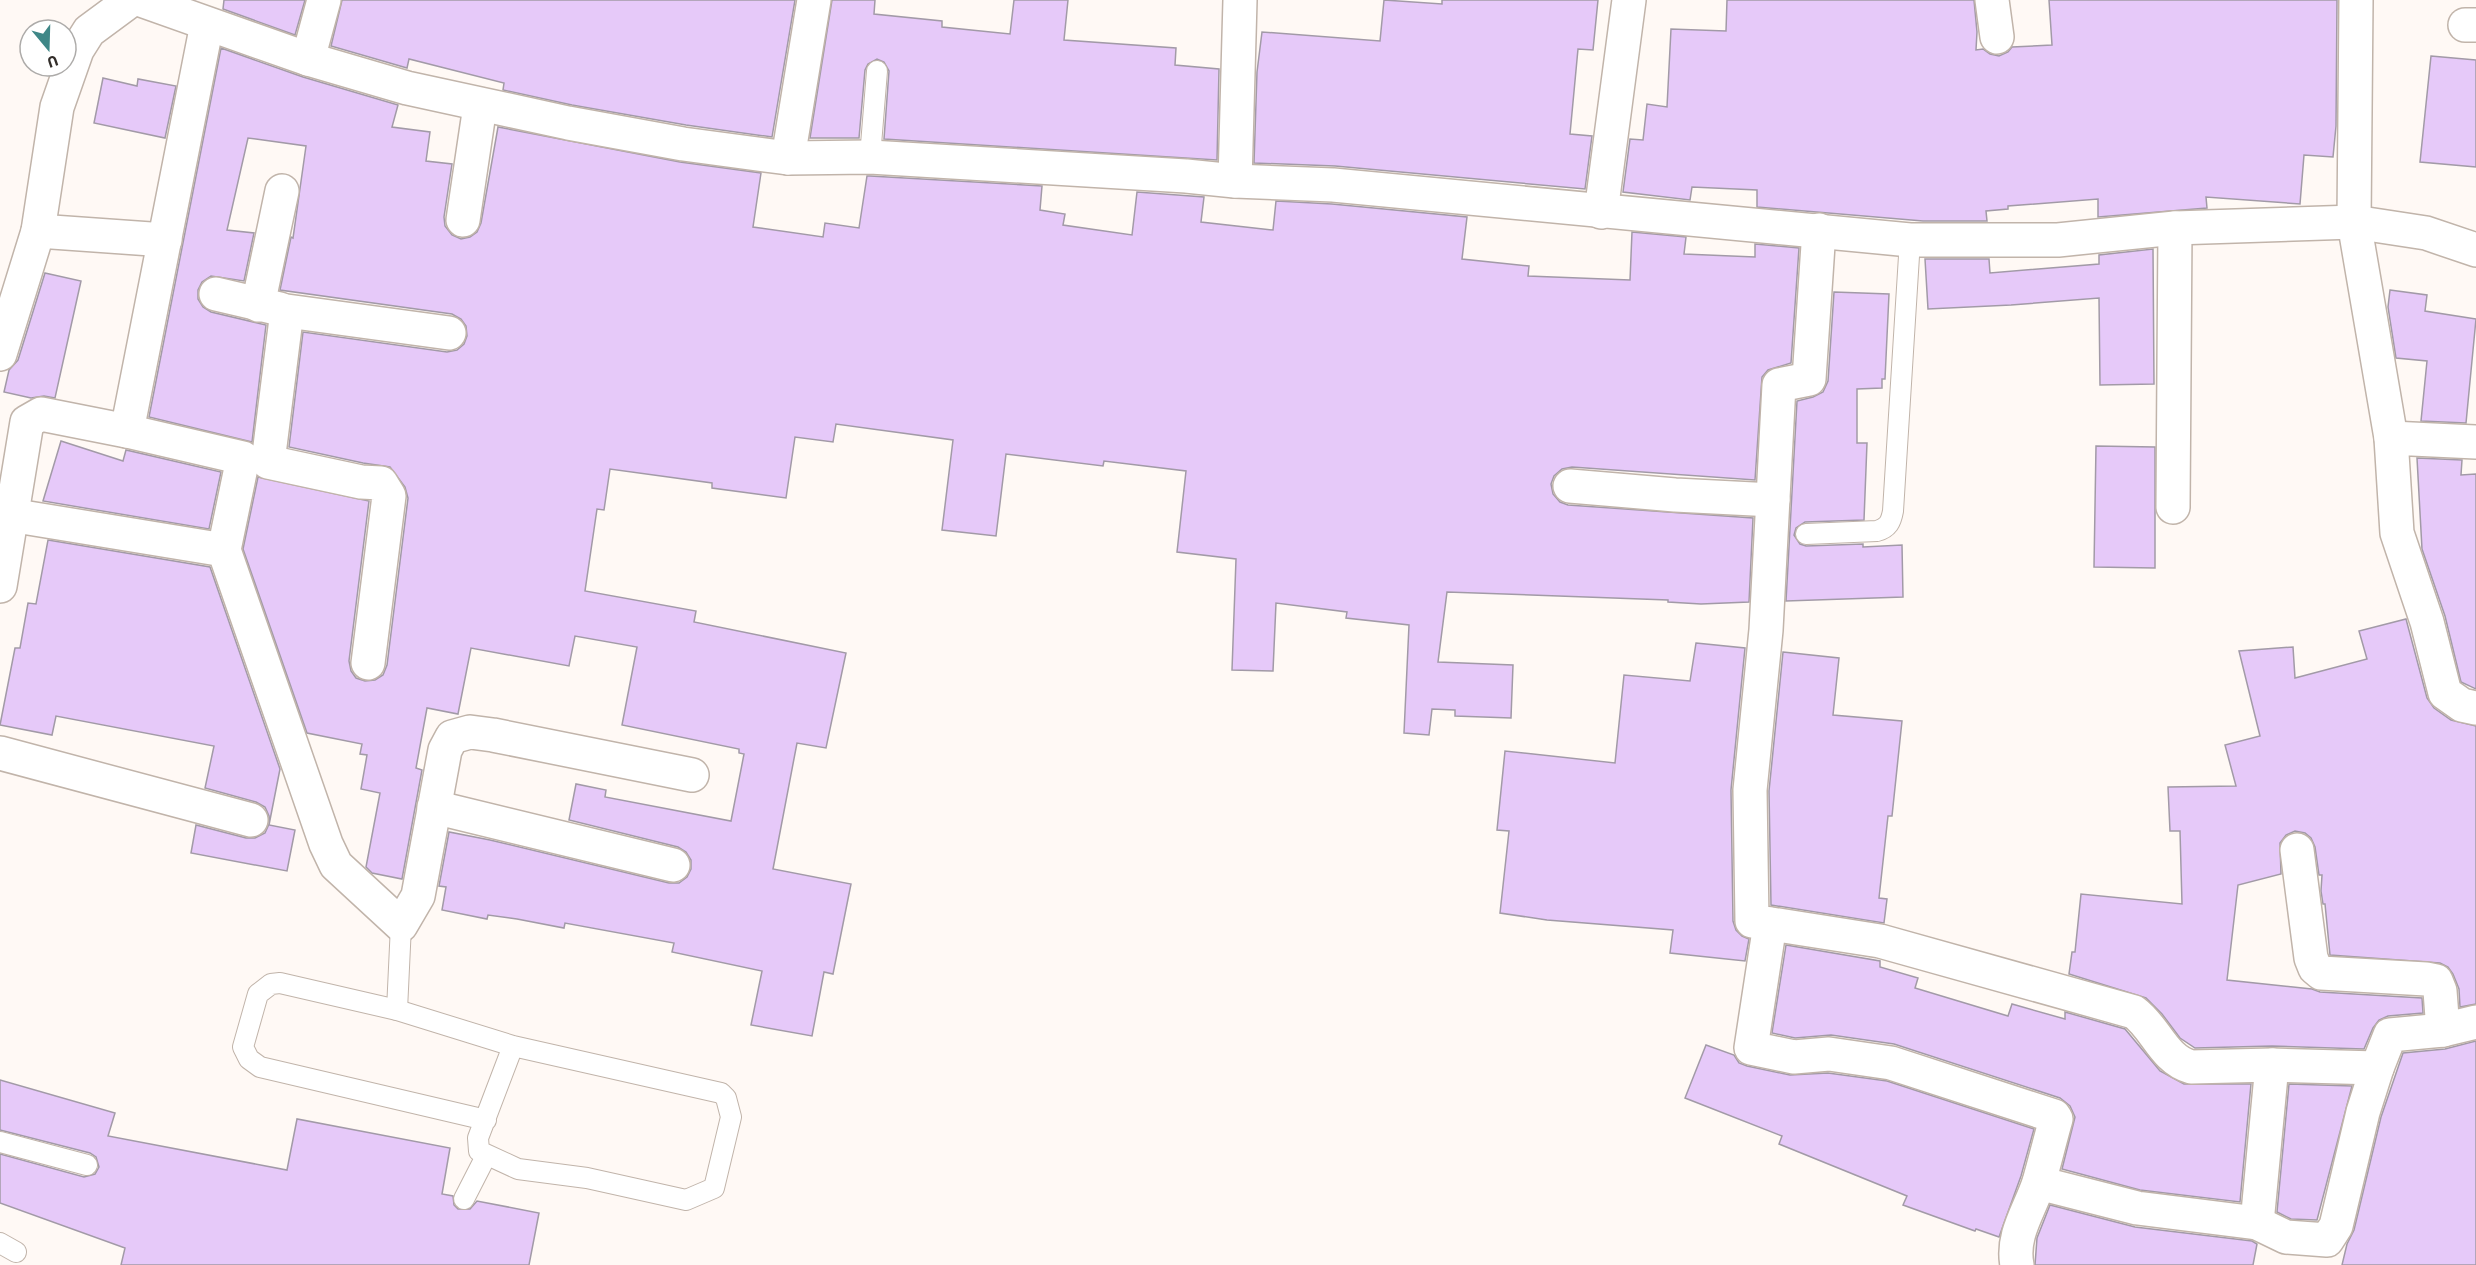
<svg xmlns="http://www.w3.org/2000/svg" width="2476" height="1265" viewBox="0 0 2476 1265" font-family="'Source Sans 3',sans-serif">
	<style>
		.building { fill: #e6c9f9; stroke: #a29aa7; stroke-width: 1.5 }
		.lines { fill: none; stroke-linecap: round; stroke-linejoin: round }
		.lane-casing { stroke: #c1b4aa; stroke-width: 22 }
		.street-casing { stroke: #c1b4aa; stroke-width: 36 }
		.lane { stroke: #fff; stroke-width: 20 }
		.street { stroke: #fff; stroke-width: 33 }
	</style>
	<rect width="100%" height="100%" fill="#fff9f5"/>
	<g class="building">
		<path d="M224,0h81l-10,35 -72,-26z"/>
		<path d="M342,0h453l-23,137 -86,-12 -114,-20 -69,-15 1,-7 -95,-24 -2,9 -76,-22z"/>
		<path d="M832,0h43l-1,14 68,7v6l68,7 4,-34h54l-4,40 112,8 -1,17 44,4 -2,91 -333,-21 5,-68 -5,-9 -7,-3 -9,5 -3,6 -6,68h-49z"/>
		<path d="M1384,0l58,4v-4h156l-5,50 -15,-1 -8,85 22,2 -7,53 -250,-23 -81,-3 3,-91 5,-40 118,9z"/>
		<path d="M1727,0h247l3,32 -1,18 7,-1 7,5 9,2 9,-4 4,-5 40,-2 -3,-45h288l-1,126 -3,31 -29,-2 -4,49 -94,-7 1,11 -109,9v-18l-90,7v3l-22,2 1,10h-64l-166,-14v-17l-65,-3 -2,13 -67,-8 7,-53 13,1 4,-36 20,3 4,-78 55,2z"/>
		<path d="M221,48l82,29 95,28 -6,22 38,5 -4,29 26,3 -8,53 1,9 7,9 9,4 9,-2 7,-5 4,-9 17,-96 182,35 81,11 -8,54 70,10 2,-14 34,5 8,-52h3l172,10 -2,24 25,4 -2,11 69,10 5,-43 67,5 -3,25 72,8 3,-29 56,3 135,13 -5,42 67,7 -1,10 102,4 2,-48 54,5 -2,17 71,3v-13l44,4 -8,115 -23,7 -6,7 -7,103 -183,-13 -10,2 -8,7 -3,8 2,10 7,8 8,3 185,13 -4,84 -48,2 -33,-2v-2l-221,-8 -9,70 75,3 -2,53 -56,-2v-6l-23,-1 -3,26 -25,-2 5,-108 -63,-7 1,-6 -71,-9 -3,68 -41,-1 4,-111 -59,-7 9,-81 -82,-10 -1,5 -97,-12 -10,82 -54,-6 11,-90 -117,-16 -3,18 -38,-5 -9,61 -74,-10v-5l-102,-14 -6,41 -7,-1 -12,82 111,20 -2,11 152,31 -20,95 -29,-5 -24,126 78,15 -18,90 -9,-2 -12,64 -61,-11 11,-54 -90,-19 2,-9 -109,-20 -1,5 -47,-9 -29,-4 -1,4 -45,-9 4,-23 -7,-1 10,-54 41,8 179,43h10l8,-6 4,-8v-9l-5,-8 -8,-5 -109,-27 7,-36 30,6 -1,7 126,24 13,-67 -5,-1v-4l-117,-24 15,-78 -62,-11 -6,30 -98,-18 -13,66 -31,-6 -11,60 6,2 -20,109 -30,-6 -6,-6 14,-74 -19,-4 6,-34 -7,-1 2,-10 -55,-11 -64,-184 15,-72 111,24 -20,160 2,10 5,7 9,3 10,-1 8,-5 4,-10 21,-167 -3,-11 -15,-20 -27,-4 -74,-16 14,-115 144,20 10,-2 7,-6 3,-8 -1,-10 -5,-7 -9,-5 -172,-24 11,-53 2,1 13,-92 -58,-8 -21,92 27,3 -10,48 -33,-5 -9,6 -4,8v9l5,8 8,5 55,13 -14,117 -103,-25z"/>
		<path d="M2431,56l45,4v107l-56,-5z"/>
		<path d="M103,78l34,8 1,-7 38,7 -11,52 -71,-15z"/>
		<path d="M2153,249l1,135 -54,1 -1,-87 -88,7 -83,4 -3,-50h64l1,14 109,-9v-9z"/>
		<path d="M45,273l36,8 -26,117 -11,-2 -13,2 -27,-6 5,-22 9,-10z"/>
		<path d="M2390,290l37,5 -2,16 51,8 -10,104 -45,-2 6,-60 -31,-3 -8,-51z"/>
		<path d="M1834,292l55,2 -4,85h-3v9l-25,1v54h10l-3,77 -59,2 -9,6 -2,7 6,9 6,2 57,-2v3l39,-2 1,52 -117,4 11,-200 16,-4 10,-5 5,-11z"/>
		<path d="M61,441l62,20 3,-11 95,22 -12,57 -166,-28z"/>
		<path d="M2096,446l59,1v121l-61,-1z"/>
		<path d="M2417,458l45,2 -1,15 15,-1v215l-15,-7 -16,-66 -23,-67z"/>
		<path d="M48,540l162,27 70,202 -11,56 26,5 -8,41 -96,-18 5,-28 50,13h9l10,-5 4,-9v-8l-4,-9 -9,-5 -51,-14 9,-42 -158,-30 -4,19 -52,-10 15,-77h5l8,-45 8,1z"/>
		<path d="M2406,619l21,79 7,10 17,12 25,6v278l-16,3 -1,-18 -6,-15 -5,-7 -8,-4 -110,-8 -5,-51h-2l-2,-13 1,-16h-3l-4,-28 -4,-9 -6,-5 -10,-2 -9,4 -6,8 1,31 -43,11 -11,95 85,9 8,3 102,6 1,15 -35,3 -9,4 -6,8 -9,21 -92,-3 -77,2 -15,-10 -18,-24 -16,-16 -77,-24 3,-22h3l6,-58 101,10 -2,-73h-10l-2,-44 68,-1 -11,-41 35,-9 -21,-85 54,-4 2,31 72,-19 -8,-28z"/>
		<path d="M1696,643l49,5 -14,142 2,131 3,9 6,6 7,3 -4,22 -75,-8 3,-23 -126,-10 -47,-7 9,-82 -12,-1 8,-79 110,12 9,-88 66,6z"/>
		<path d="M1783,652l56,6 -6,57 69,6 -10,95h-4l-9,82 8,1 -3,24 -113,-18 -2,-114z"/>
		<path d="M1786,945l94,16v6l38,11 -3,10 93,28 4,-12 53,15v-7l60,17 35,42 24,13h67l-11,118 -100,-12 -78,-21 13,-52 -5,-11 -10,-8 -166,-54 -63,-9 -36,3 -23,-5z"/>
		<path d="M2476,1041v224h-134l5,-21 7,-14 27,-113 22,-64 42,-4z"/>
		<path d="M1706,1045l28,10 5,8 8,3 43,9 38,-2 59,8 147,48 -13,47 -22,61 -23,-8 -1,2 -72,-26 4,-9 -128,-52 3,-8 -97,-38z"/>
		<path d="M0,1080l115,33 -7,23 179,34 10,-51 153,29 -8,46 11,2 1,9 4,4h12l7,-8 62,12 -10,52h-408l4,-17 -125,-45v-49l84,23 11,-3 4,-7 -3,-10 -6,-4 -90,-23z"/>
		<path d="M2289,1084l63,2 -35,134 -26,-1 -14,-7z"/>
		<path d="M2050,1205l85,22 117,14 5,3 -4,21h-218l2,-27z"/>
	</g>
	<g class="lines">
		<g class="lane-casing">
			<g id="lane">
				<path d="M870,157l7,-86"/>
				<path d="M1806,534l71,-3c11,-3 14,-9 16,-20l17,-271"/>
				<path d="M397,1010l4,-85"/>
				<path d="M486,1120l-226,-53 -11,-8 -6,-12 15,-53 13,-10 9,-1 117,27 116,36 208,47 5,5 5,19 -17,71 -28,12 -99,-22 -69,-9 -39,-18 -1,-13 35,-92"/>
				<path d="M0,1142l87,23"/>
				<path d="M464,1199l22,-43"/>
				<path d="M0,1243l16,9"/>
			</g>
		</g>
		<g class="street-casing">
			<g id="street">
				<path d="M141,0l167,59 99,29 161,35 115,21 105,14 82,-1 316,19 49,5 98,4 577,55h148l117,-12 179,-6 72,11 50,17"/>
				<path d="M1992,0l5,37"/>
				<path d="M2356,0l-2,222 37,216"/>
				<path d="M207,24l-80,407 116,27 -19,92"/>
				<path d="M2465,25h11"/>
				<path d="M308,59l16,-59"/>
				<path d="M788,158l26,-158"/>
				<path d="M1235,181l5,-181"/>
				<path d="M1601,212l28,-212"/>
				<path d="M463,220l17,-114"/>
				<path d="M1819,230l-10,149 -30,6 -13,245 -16,160 2,131 128,20 254,71c22,16 29,47 57,55l81,-2 105,3 13,-33 53,-5 33,-8"/>
				<path d="M38,231l127,9"/>
				<path d="M216,294l64,15"/>
				<path d="M258,305l24,-114"/>
				<path d="M0,354l38,-123 19,-124 20,-57 12,-19 42,-31"/>
				<path d="M2476,442l-85,-4 6,95 30,89 18,71 17,12 14,3"/>
				<path d="M1570,486l105,9 98,5"/>
				<path d="M2173,507l2,-279"/>
				<path d="M10,515l214,35 102,294 10,21 65,60 17,-29 27,-146 7,-13 18,-5 23,3 199,40"/>
				<path d="M0,586l27,-164 14,-8 86,17"/>
				<path d="M368,663l21,-167 -8,-13 -20,-1 -93,-20 19,-151 162,22"/>
				<path d="M0,753l251,67"/>
				<path d="M434,807l239,58"/>
				<path d="M2297,850l14,108 4,10 6,5 105,6 10,2 4,10 3,39"/>
				<path d="M1770,924l-19,124 43,9 35,-3 62,9 163,53 2,3c-6,21 -11,42 -17,63 -9,28 -28,53 -22,83"/>
				<path d="M2039,1183l98,25 120,15 29,14 41,3 9,-14 27,-114 14,-44"/>
				<path d="M2257,1223l15,-158"/>
			</g>
		</g>
		<use href="#lane" class="lane"/>
		<use href="#street" class="street"/>
	</g>
	<g transform="translate(48 48) rotate(161)"><circle r="28" fill="#ffffff" stroke="#adaba9" stroke-width="1.5"/>
	<path d="M0-4.5L10 22L0 15L-10 22Z" fill="#3f8787"/>
	<text y="-9" font-size="16" font-weight="bold" text-anchor="middle" fill="#322d29">U</text>
	</g>
</svg>
